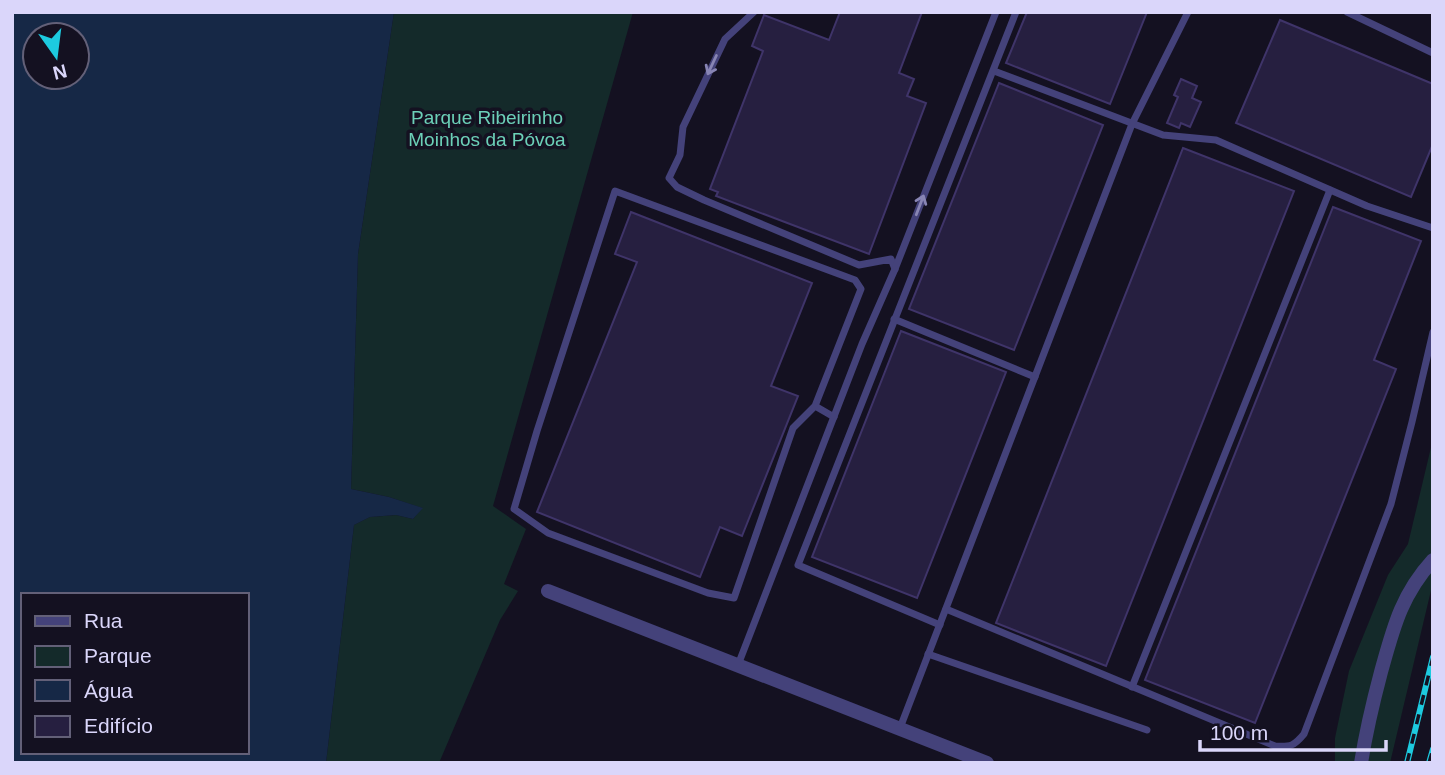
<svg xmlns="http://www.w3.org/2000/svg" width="1445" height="775" viewBox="0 0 1445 775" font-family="Arial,sans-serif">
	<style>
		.green { fill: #142a2a }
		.water { fill: #162846; fill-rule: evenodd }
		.building { fill: #261f40; stroke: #3f3469; stroke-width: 2 }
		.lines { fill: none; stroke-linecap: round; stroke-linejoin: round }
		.lane { stroke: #44427a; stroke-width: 7 }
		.street { stroke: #44427a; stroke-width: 14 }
		.rail-casing { stroke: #1dcadf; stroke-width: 6 }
		.rail { stroke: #141121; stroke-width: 3.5; stroke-dasharray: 10; stroke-linecap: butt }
		.oneway { stroke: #8885b4 }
		.labels { text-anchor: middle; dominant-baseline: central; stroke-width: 7; stroke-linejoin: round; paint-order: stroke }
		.park-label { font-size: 19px; fill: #6cd0b8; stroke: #141121 }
	</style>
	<rect width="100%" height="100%" fill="#141121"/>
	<g class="green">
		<path d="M394,12h239l-140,494 33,23 -22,55 14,7 -18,29 -61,143h-113l28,-238 16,-8 26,-2 17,4 9,-11 -33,-11 -38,-8 7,-235z"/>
		<path d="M1433,439v143l-43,181h-55v-25l14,-67 39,-96 20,-31z"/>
	</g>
	<path class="water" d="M12,12h382l-36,242 -7,235 38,8 34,11 -10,11 -17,-4 -26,2 -16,8 -28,238h-314zM35,35h42v42h-42zM23,595h224v157h-224z"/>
	<g class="building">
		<path d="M840,12h82l-23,61 15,6 -7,17 19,7 -57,151 -153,-58 2,-4 -8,-3 53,-138 -11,-5 12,-31 65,25z"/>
		<path d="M1027,12h120l-37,92 -104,-41z"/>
		<path d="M1280,20l153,64v60l-22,53 -175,-74z"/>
		<path d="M1181,79l16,7 -5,12 9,4 -11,25 -9,-4 -2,5 -12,-5 11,-26 -4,-2z"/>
		<path d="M999,83l104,42 -89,225 -105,-41z"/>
		<path d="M1183,148l111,43 -188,475 -110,-43z"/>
		<path d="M1333,207l88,34 -47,119 22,9 -141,354 -110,-43z"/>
		<path d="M631,212l181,71 -41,103 27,10 -56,140 -22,-9 -20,50 -163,-65 100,-250 -22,-8z"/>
		<path d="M901,331l105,41 -89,226 -105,-41z"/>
	</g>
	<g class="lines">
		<g class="lane">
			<path d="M754,12l-29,27 -42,88 -3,28 -11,23 8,9 27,13 155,65 32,-6 4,10"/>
			<path d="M1347,12l86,41"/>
			<path d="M994,71l169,64 53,5 151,66 66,22"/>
			<path d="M894,319l141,58"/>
			<path d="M815,406l-22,22 -59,170 -26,-5 -160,-60 -34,-24 23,-78 78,-240 240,89 6,9 -46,117 19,11"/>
			<path d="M946,609l329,137c16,1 19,0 29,-12l87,-230 21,-82 21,-90"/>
			<path d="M940,625l-142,-60 218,-553"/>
			<path d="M928,654l219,76"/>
			<path d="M738,665l124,-321 33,-75 101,-257"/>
			<path d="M1132,687l198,-497"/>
			<path d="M900,728l232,-604 56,-112"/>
		</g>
		<g class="street">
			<path d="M548,591l439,172"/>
			<path d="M1361,763c5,-31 12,-61 20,-91 12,-43 20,-77 52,-112"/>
		</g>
		<g class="rail-casing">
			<g id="rail">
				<path d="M1407,763l26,-106"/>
				<path d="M1429,763l4,-14"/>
			</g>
		</g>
		<use href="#rail" class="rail"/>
	</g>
	<defs><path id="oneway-shaft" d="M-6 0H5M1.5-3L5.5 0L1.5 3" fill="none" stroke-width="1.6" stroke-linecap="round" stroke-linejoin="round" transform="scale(1.75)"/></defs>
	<g class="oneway">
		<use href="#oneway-shaft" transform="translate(712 65) rotate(115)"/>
		<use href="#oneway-shaft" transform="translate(920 205) rotate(-69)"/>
	</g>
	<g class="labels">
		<g class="park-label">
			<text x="487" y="117">Parque Ribeirinho<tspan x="487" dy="22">Moinhos da Póvoa</tspan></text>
		</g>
	</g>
	<rect width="1445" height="775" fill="none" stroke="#dad6fa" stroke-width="28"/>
	<rect x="21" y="593" width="228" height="161" fill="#141121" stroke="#636078" stroke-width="2"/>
	<rect x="35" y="616" width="35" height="10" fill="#44427a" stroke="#636078" stroke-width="2"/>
	<text x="84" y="628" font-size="21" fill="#dad6fa">Rua</text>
	<rect x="35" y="646" width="35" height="21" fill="#142a2a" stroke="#636078" stroke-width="2"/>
	<text x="84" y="663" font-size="21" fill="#dad6fa">Parque</text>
	<rect x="35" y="680" width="35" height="21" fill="#162846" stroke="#636078" stroke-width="2"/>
	<text x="84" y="698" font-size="21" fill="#dad6fa">Água</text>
	<rect x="35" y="716" width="35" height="21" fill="#261f40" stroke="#636078" stroke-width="2"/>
	<text x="84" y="733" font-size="21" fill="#dad6fa">Edifício</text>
	<g transform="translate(56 56) rotate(166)"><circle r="33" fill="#141121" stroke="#636078" stroke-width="2"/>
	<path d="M0-5L12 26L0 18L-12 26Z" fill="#1dcadf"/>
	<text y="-10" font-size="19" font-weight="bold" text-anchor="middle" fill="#dad6fa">N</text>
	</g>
	<path d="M1200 740v10h186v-10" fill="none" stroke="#dad6fa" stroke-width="3.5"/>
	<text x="1210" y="740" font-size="21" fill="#dad6fa" stroke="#141121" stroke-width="5" paint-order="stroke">100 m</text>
</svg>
